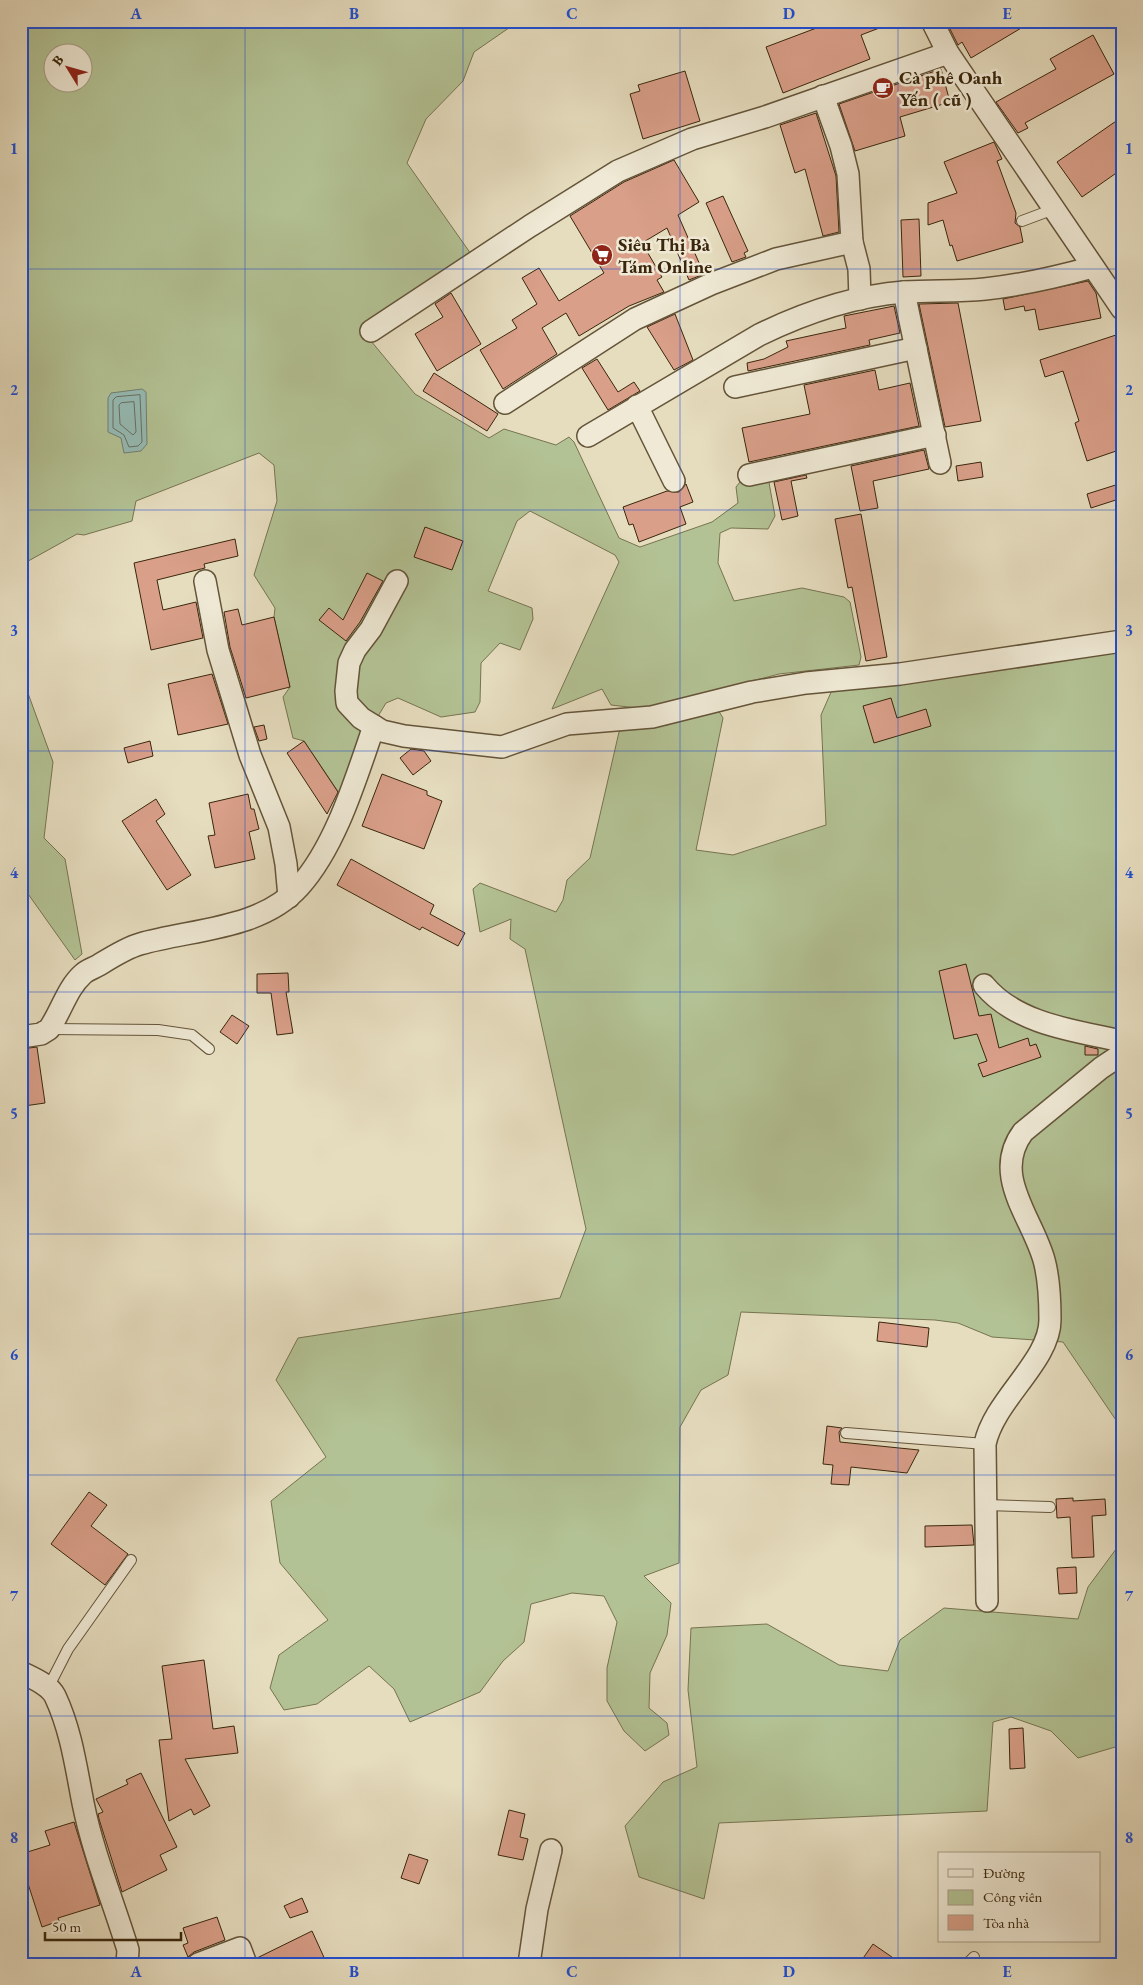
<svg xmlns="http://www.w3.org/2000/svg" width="1143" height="1985" viewBox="0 0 1143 1985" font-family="'EB Garamond',serif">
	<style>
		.green { fill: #b3c294; stroke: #767450; fill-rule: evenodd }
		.water { fill: #96bbb5; stroke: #717f71 }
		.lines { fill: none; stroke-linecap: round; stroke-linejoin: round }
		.shore { stroke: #687060; stroke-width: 1 }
		.building { fill: #d99f89; stroke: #39260c }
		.lane-casing { stroke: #645439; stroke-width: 12 }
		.street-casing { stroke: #645439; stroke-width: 24 }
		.lane { stroke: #efe9d5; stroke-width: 10 }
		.street { stroke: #efe9d5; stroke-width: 21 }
		.grid { fill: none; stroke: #1d4ed8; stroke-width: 1; stroke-opacity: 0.55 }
		.labels { text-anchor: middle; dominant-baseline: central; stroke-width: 5; stroke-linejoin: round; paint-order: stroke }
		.poi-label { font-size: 19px; font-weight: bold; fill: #39260c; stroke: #efe9d5; text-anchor: start }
		.neatline { fill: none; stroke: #1d4ed8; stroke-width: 2 }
		.grid-label { font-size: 16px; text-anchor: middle; font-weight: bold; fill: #1d4ed8 }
	</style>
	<rect width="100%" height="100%" fill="#e6ddbf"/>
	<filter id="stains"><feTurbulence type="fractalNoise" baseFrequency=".004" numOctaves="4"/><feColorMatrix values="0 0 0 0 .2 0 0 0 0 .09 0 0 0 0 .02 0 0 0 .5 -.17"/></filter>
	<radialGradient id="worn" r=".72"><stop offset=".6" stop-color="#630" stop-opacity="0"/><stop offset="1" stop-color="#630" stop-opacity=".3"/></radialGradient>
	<g class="green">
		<path d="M21,21h498l-45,31 -11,29 -37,38 -19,44 64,91 -105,81 49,59 74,44 15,-9 52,16 13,-8 5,5 45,96 21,9 72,-25 26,-19 -2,-16 4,-5 25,-7 3,2 7,39 -7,13 -37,-1 -11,5 -2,30 16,38 68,-13 42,9 6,5 11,55 -2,8 -80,9 -133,35 -35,-4 -9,-16 -50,20 67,-147 -4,-7 -85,-44 -13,10 -29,70 44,17 1,11 -13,31 -20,-7 -19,20 -1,39 -5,10 -34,5 -43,-19 -12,5 -17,28 -24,71 -41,-61 -11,-3 -10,-41 7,-10 -16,-70 1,-9 -21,-33 23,-74 -3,-36 -15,-12 -123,48 -4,20 -48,14 -7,-1 -56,31zM52,52h30v30h-30z"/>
		<path d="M1122,645v784l-59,-87 -71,-5 -34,-14 -23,-3 -194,-8 -13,63 -27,15 -21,37 -1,136 -35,13 27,27 -4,32 -17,38 -1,35 18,15 2,12 -24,16 -21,-20 -17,-30v-33l10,-46 -13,-26 -32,-3 -41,11 -7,38 -21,19 -23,31 -70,30 -16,-33 -25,-23 -52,38 -33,6 -14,-22 9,-33 49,-35 -48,-57 -9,-62 55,-44 -50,-77 22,-42 262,-40 26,-69 -61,-280 -15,-10 1,-20 -31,13 -7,-43 7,-6 76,29 7,-12 4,-20 23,-22 29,-126 10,-7h38l48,-20 8,13 -27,132 37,5 93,-30 -5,-110 11,-25z"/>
		<path d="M21,674l32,88 -9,76 21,21 17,95 -7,6 -54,-76z"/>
		<path d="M1122,1541v204l-44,13 -27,-27 -40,-14 -18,5 -6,89 -268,12 -15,76 -65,-22 -14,-51 38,-44 34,-15 -9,-77 3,-62 76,-4 72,41 49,6 12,-31 44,-32 134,11 10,-32z"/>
	</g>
	<path class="water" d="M142,389l4,3 1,52 -6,7 -17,2 -3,-15 -13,-6v-34l3,-5z"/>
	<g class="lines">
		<g class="shore">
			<path d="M140,395l2,47 -4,4 -9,1 -5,-12 -11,-7v-28l3,-3z"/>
			<path d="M134,402l2,30 -3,3 -13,-11 -1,-19 2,-2z"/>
		</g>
	</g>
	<g class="building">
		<path d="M835,21l60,1 -34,13 9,24 -87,34 -17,-46z"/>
		<path d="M946,21h87l-62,37 -9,-16 -4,3z"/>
		<path d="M1093,35l21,39 -89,49 3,5 -10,5 -22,-31 60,-33 -6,-10z"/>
		<path d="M941,69l9,33 -50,15 5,19 -50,15 -16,-47z"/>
		<path d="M685,71l15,50 -57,18 -13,-45 10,-3 -2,-6z"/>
		<path d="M816,113l20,63 3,56 -16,4 -18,-67 -10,4 -15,-48z"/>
		<path d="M1122,117v52l-40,28 -25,-35z"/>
		<path d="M994,142l8,17 -5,2 19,52 -1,10 5,4 3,15 -66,19 -5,-16 -2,1 -7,-26 -15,5v-22l29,-10 -13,-31z"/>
		<path d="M674,160l25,42 -21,13 26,59 -15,6 -22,-52 -25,15 20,34 -5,3 7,12 -35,14 -50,30 -13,-23 -24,15 15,26 -54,35 -23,-39 37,-22 -5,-8 25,-16 -15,-26 17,-10 20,33 45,-28 -34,-57 54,-34z"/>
		<path d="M723,196l25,55 -4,2 2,4 -14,5 -26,-59z"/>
		<path d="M919,219l2,57 -18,1 -2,-57z"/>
		<path d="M1088,281l8,12 5,25 -62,12 -4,-21 -10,2 -1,-5 -19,4 -2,-11z"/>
		<path d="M451,293l30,51 -44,27 -22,-37 28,-17 -8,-13z"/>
		<path d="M958,303l23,118 -36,6 -26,-123z"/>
		<path d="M894,306l6,27 -31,7 1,5 -122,26 -1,-8 17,-4 24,-12 -2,-6 60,-13 -2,-12z"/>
		<path d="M675,314l18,46 -19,10 -27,-43z"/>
		<path d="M1122,333v116l-35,12 -12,-38 4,-2 -16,-50 -18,6 -5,-17z"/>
		<path d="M597,359l21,33 16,-10 6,9 -32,19 -26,-42z"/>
		<path d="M875,370l4,20 31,-7 9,43 -170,36 -7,-34 68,-14 -6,-29z"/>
		<path d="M434,373l64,41 -11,17 -64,-40z"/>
		<path d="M924,450l5,19 -56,12 5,27 -18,3 -9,-45z"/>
		<path d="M981,462l2,15 -25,4 -2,-15z"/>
		<path d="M806,475l1,3 -16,3 7,35 -16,4 -8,-38z"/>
		<path d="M1122,483v15l-31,10 -4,-14z"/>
		<path d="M686,484l7,18 -13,5 6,17 -47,18 -6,-18 -4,1 -6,-18 44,-16 12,1z"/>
		<path d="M861,514l26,143 -21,4 -14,-74 -4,1 -13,-69z"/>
		<path d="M425,527l38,14 -11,29 -38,-13z"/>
		<path d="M235,539l3,17 -34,8 1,4 -48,12 6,30 33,-8 7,36 -52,12 -17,-87z"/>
		<path d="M367,573l16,8 -23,41 -14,19 -27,-21 10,-12 14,12z"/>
		<path d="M238,609l4,16 32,-8 16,70 -44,11 -16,-51 -6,-35z"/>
		<path d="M212,674l16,50 -50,11 -10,-51z"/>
		<path d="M891,698l6,20 29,-9 5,17 -57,17 -11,-37z"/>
		<path d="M264,725l3,14 -8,2 -5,-14z"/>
		<path d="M150,741l3,15 -25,7 -4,-15z"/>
		<path d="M304,741l34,51 -11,22 -40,-61z"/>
		<path d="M411,749l13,2 7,10 -18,14 -13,-17z"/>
		<path d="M382,774l45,17v4l15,6 -18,48 -62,-23z"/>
		<path d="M248,794l3,15h3l5,20 -10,3 6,27 -40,9 -7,-32 7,-1 -6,-32z"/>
		<path d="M156,799l9,15 -9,7 35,54 -24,15 -45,-69z"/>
		<path d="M351,859l83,46 -4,9 35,19 -7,13 -36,-19 -2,3 -83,-45z"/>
		<path d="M966,964l13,52 12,-2 8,34 29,-10 2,8 6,-2 5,13 -58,20 -5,-13 9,-3 -10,-27 -23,5 -15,-68z"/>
		<path d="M288,973l1,19h-3l7,41 -16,2 -6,-42h-14v-19z"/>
		<path d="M232,1015l17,11 -12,18 -17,-12z"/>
		<path d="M1085,1046l13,3v6h-13z"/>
		<path d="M37,1047l8,56 -21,3 -3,-18v-39z"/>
		<path d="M879,1322l50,6 -2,19 -50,-6z"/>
		<path d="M827,1426l15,2 -3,4 1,10 79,8 -12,23 -56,-6 -2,18 -18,-1 2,-19 -10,-1z"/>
		<path d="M89,1492l18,13 -16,21 37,28 -23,31 -54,-41z"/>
		<path d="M1073,1498v3l32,-2 1,16 -14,1 2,41 -22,1 -2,-41 -13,1 -1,-19z"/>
		<path d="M972,1525l2,20 -49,2v-21z"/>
		<path d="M1076,1567l1,26 -18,1 -2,-26z"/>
		<path d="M204,1660l9,69 21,-3 4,27 -53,6 25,47 -16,9 -3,-6 -22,12 -10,-81 13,-1 -10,-73z"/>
		<path d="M1023,1728l2,40 -15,1 -1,-40z"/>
		<path d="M141,1773l36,74 -17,8 7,15 -45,22 -23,-73 -1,-5 5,-2 -7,-13 32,-15 -2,-4z"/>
		<path d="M509,1810l16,4 -5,23 8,2 -5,21 -25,-5z"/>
		<path d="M74,1822l26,83 -42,13 1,3 -17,6 -21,-65v-8l29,-9 -5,-14z"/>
		<path d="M409,1854l19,6 -9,24 -18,-6z"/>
		<path d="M302,1898l6,14 -18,6 -6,-12z"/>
		<path d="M217,1917l8,23 -31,12 -6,5 -5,-12 5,-2 -5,-15z"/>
		<path d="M312,1931l15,33h-69l-1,-6z"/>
		<path d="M873,1944l29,20h-43z"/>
	</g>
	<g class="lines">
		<g class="lane-casing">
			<g id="lane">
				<path d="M1022,221l32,-12"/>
				<path d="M50,1029l108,1 34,5 17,14"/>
				<path d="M846,1433l139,11"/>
				<path d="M986,1505l64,2"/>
				<path d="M48,1688l20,-39 63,-89"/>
				<path d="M967,1964l7,-7"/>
			</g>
		</g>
		<g class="street-casing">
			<g id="street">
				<path d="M932,21l16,32 174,256"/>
				<path d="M823,96l18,50 7,28 4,68"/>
				<path d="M904,292l36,171"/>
				<path d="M371,331l159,-105 88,-55 74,-32 73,-22 183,-64"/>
				<path d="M735,387l181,-39"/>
				<path d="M505,403l130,-84 76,-35 65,-25 76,-17 7,27 1,30"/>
				<path d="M637,406l37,75"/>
				<path d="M588,436l171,-101c45,-22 95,-39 145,-43 27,-2 54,0 81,-3 37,-4 72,-12 108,-22"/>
				<path d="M749,475l186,-40"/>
				<path d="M205,581l13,69 32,105 29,72 7,37 3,33"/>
				<path d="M397,581l-26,48 -16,21 -6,13 -3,28 1,12 14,15 21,13 22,5 98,11 65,-23 85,-7 100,-25 54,-9 94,-9 222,-33"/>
				<path d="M984,985c32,39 91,46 138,56"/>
				<path d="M21,1037l20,-3 8,-5c12,-17 18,-41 34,-55 4,-4 11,-6 16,-9 13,-8 27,-17 41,-21 51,-15 120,-14 159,-57 37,-41 57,-109 75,-161"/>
				<path d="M987,1601l-2,-157c9,-44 65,-83 65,-124 0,-19 -1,-42 -6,-60 -12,-43 -53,-85 -21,-128l78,-64 21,-14"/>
				<path d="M21,1672c11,6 28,12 34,24 16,34 21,71 28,107 10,50 30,98 45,147l-1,14"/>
				<path d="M198,1964l42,-16 6,16"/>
				<path d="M529,1964l8,-55 14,-59"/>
			</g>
		</g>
		<use href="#lane" class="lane"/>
		<use href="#street" class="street"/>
	</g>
	<path class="grid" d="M245,21v1943M463,21v1943M680,21v1943M898,21v1943M21,269h1101M21,510h1101M21,751h1101M21,992h1101M21,1234h1101M21,1475h1101M21,1716h1101"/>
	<defs>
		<g id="cafe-disc" transform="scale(1.125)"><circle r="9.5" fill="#8f2418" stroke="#efe9d5"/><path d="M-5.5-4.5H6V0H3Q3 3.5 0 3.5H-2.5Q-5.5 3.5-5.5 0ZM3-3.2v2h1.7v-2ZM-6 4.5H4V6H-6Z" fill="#fff"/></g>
		<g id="supermarket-disc" transform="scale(1.125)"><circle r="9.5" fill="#8f2418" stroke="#efe9d5"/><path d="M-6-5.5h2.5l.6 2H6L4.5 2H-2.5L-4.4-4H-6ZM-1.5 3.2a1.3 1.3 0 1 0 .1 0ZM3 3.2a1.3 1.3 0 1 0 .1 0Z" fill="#fff"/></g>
	</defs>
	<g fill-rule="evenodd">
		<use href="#cafe-disc" x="883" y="88"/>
		<use href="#supermarket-disc" x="602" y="255"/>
	</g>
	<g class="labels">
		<g class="poi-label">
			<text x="899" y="77">Cà phê Oanh<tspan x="899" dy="22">Yến ( cũ )</tspan></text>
			<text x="618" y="244">Siêu Thị Bà<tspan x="618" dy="22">Tám Online</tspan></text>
		</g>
	</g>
	<rect width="1143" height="1985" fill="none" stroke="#e6ddbf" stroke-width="55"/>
	<rect x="938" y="1852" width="162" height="90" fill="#efe9d5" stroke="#a69b85"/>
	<rect x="948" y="1869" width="25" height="8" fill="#efe9d5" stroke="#a69b85"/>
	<text x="983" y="1878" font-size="15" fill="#39260c">Đường</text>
	<rect x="948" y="1890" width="25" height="15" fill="#b3c294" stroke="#a69b85"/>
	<text x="983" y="1902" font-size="15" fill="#39260c">Công viên</text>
	<rect x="948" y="1915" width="25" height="15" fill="#d99f89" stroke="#a69b85"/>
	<text x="983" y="1928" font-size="15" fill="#39260c">Tòa nhà</text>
	<g transform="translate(68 68) rotate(307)"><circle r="24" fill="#efe9d5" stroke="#a69b85"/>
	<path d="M0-4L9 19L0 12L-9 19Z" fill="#8f2418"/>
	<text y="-8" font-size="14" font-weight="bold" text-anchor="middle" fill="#39260c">B</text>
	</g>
	<path d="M45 1932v8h136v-8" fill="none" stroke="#39260c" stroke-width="2.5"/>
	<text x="52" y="1932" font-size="15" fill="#39260c" stroke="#efe9d5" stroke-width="4" paint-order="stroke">50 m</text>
	<rect x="28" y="28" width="1088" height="1930" class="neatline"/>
	<g class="grid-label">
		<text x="136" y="19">A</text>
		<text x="354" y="19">B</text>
		<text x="572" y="19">C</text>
		<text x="789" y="19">D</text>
		<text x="1007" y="19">E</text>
		<text x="14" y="154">1</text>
		<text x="1129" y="154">1</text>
		<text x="14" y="395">2</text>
		<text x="1129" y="395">2</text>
		<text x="14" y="636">3</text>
		<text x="1129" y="636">3</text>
		<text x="14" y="878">4</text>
		<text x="1129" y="878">4</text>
		<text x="14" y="1119">5</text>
		<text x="1129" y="1119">5</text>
		<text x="14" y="1360">6</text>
		<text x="1129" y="1360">6</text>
		<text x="14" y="1601">7</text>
		<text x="1129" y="1601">7</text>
		<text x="14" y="1843">8</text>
		<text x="1129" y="1843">8</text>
		<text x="136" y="1977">A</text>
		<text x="354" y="1977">B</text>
		<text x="572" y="1977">C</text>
		<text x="789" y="1977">D</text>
		<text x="1007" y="1977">E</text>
	</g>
	<rect width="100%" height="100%" filter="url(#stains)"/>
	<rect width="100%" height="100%" fill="url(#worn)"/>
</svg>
